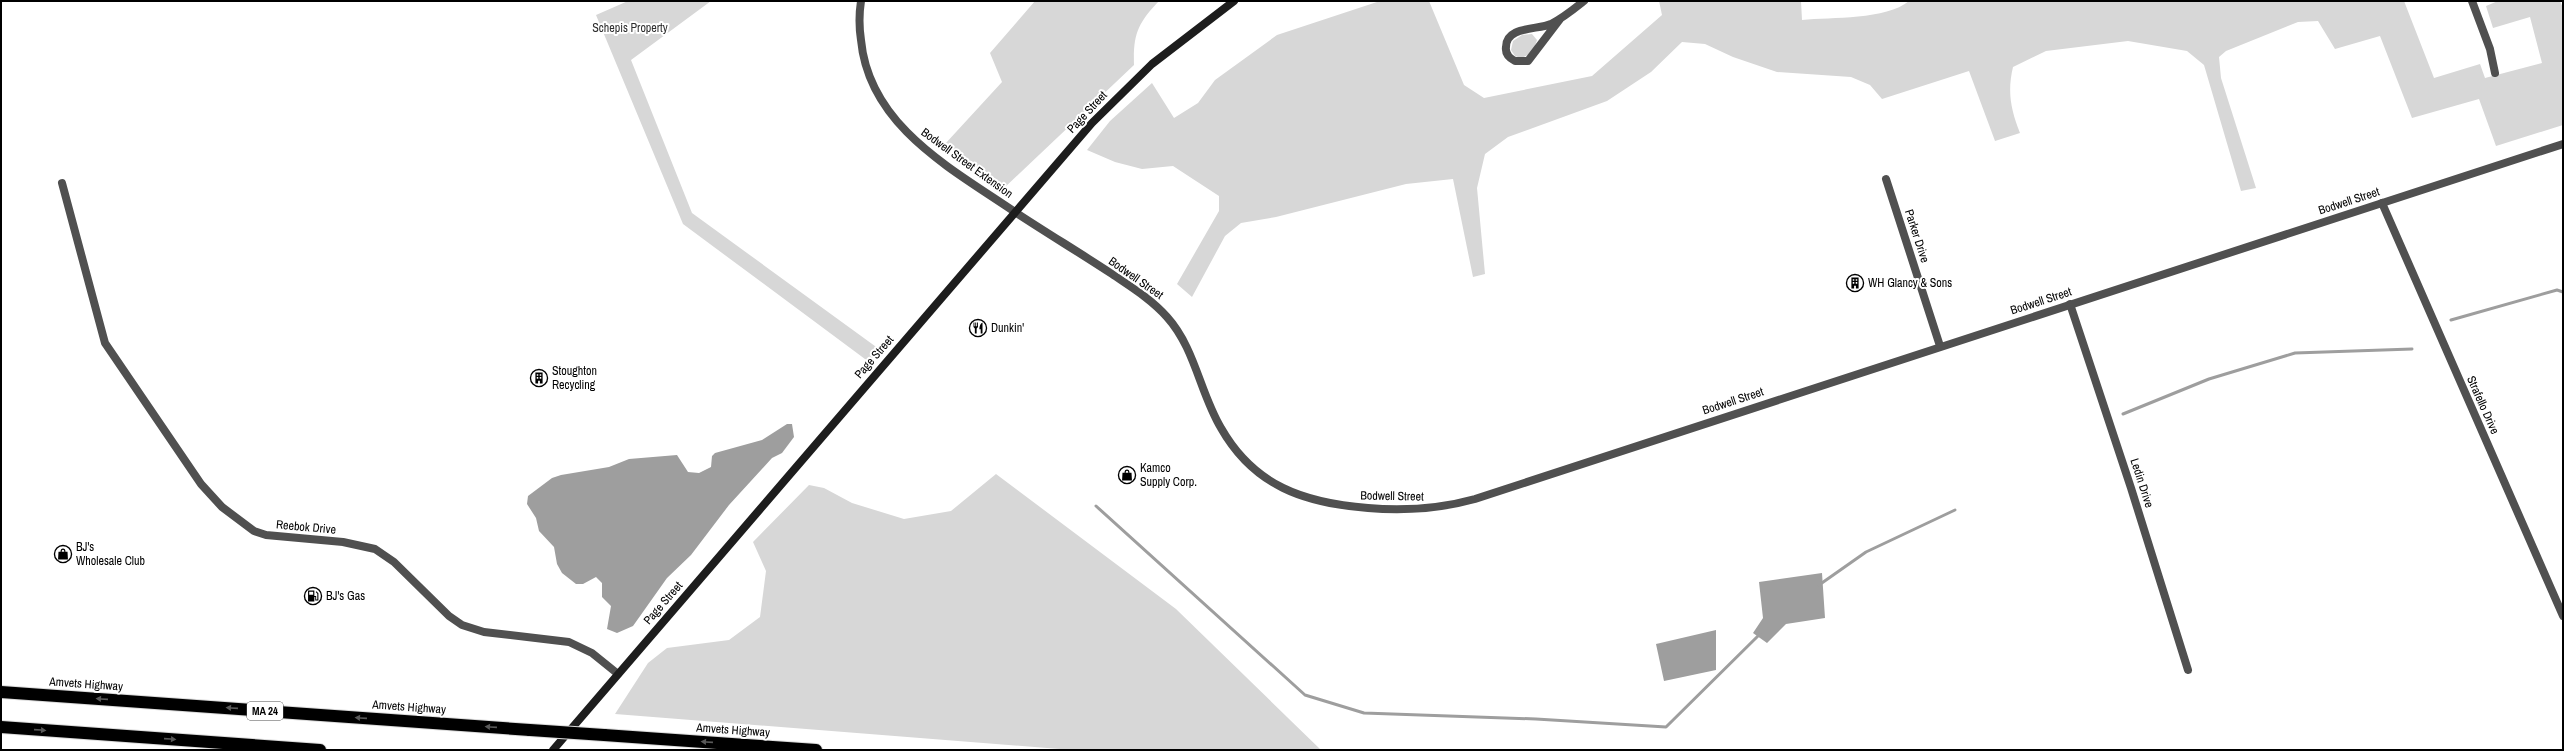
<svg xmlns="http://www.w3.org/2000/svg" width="2564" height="751" viewBox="0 0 2564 751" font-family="'Archivo Narrow',sans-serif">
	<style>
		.green { fill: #d7d7d7 }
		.water { fill: #9e9e9e }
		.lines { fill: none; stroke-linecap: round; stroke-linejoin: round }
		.stream { stroke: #9e9e9e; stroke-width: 3 }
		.motorway-casing { stroke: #dbdbdb; stroke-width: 14 }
		.minor { stroke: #505050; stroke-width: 8 }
		.tertiary { stroke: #505050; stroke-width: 8 }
		.secondary { stroke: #1d1d1d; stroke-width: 8 }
		.motorway { stroke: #000; stroke-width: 12 }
		.motorway-bridge-casing { stroke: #dbdbdb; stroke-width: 14; stroke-linecap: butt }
		.motorway-bridge { stroke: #000; stroke-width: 12 }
		.oneway { fill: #595959 }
		.labels { text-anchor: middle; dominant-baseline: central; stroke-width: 4; stroke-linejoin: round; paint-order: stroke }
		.shield { fill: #fff; stroke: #4c4c4c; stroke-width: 1 }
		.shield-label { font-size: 11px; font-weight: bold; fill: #000 }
		.park-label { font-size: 12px; fill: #2e2e2e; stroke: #fff }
		.street-label { font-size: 12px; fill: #000; stroke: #fff }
		.poi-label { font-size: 12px; fill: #000; stroke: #fff; text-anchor: start }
	</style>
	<rect width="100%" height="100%" fill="#fff"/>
	<g class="green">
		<path d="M628,1h83l-80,59 61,153 187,136 -10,13 -186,-138 -87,-209z"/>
		<path d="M1035,1h124c-21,22 -26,33 -25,64l-131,124 -58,-45 57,-62 -12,-29z"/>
		<path d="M1380,1h49l35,84 20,13 108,-22 70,-61 -3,-14h142l1,19c30,-3 84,0 107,-19h495l30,77 46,-14 5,14 57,-15 -12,-46 -37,11 -7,-22 12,-5h62l3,7v117l-67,21 -17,-47 -67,19 -32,-82 -45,13 -17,-28 -20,1 -72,29 -7,6 2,21 35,110 -15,3 -37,-126 -17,-14 -59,-10 -82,10 -33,16c-6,25 -2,43 7,66l-25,8 -26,-70 -87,28 -12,-14 -19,-8 -74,-5 -44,-15 -28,-13 -23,-2 -31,30 -44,29 -99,36 -23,17 -8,34 8,86 -12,3 -20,-98 -47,5 -130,33 -35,6 -16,13 -33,61 -15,-13 42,-73v-15l-46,-30 -31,3 -27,-7 -28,-12 23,-29 42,-38 22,35 24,-15 17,-23 62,-45z"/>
		<path d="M1532,34l5,6c-3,10 -10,21 -22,16l-4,-6 2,-9 9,-6z"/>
		<path d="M996,474l180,135 145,141h-249l-457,-36 33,-51 19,-15 62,-8 31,-23 6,-46 -13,-29 56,-57 15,3 28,15 52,16 47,-8z"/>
	</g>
	<g class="water">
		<path d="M787,424h5l2,13 -12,16 -10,5 -43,47 -38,50 -24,23 -34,48 -16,7 -10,-4 4,-23 -9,-9v-14l-6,-6 -13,7h-7l-14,-11 -5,-9 -3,-17 -15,-16 -3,-13 -9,-14 1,-8 24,-18 9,-3 48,-8 20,-8 48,-4 11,17 11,1 12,-6 1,-11 3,-3 47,-13z"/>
		<path d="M1822,573l3,45 -39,6 -19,19 -14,-10 10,-15 -4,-36z"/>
		<path d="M1716,630v40l-52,11 -8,-37z"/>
	</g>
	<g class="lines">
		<g class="stream">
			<path d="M2451,320l106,-30 6,2"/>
			<path d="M2123,414l86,-35 86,-26 117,-4"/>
			<path d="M1096,506l209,189 59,18 172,6 130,8 94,-93"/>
			<path d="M1819,585l47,-33 89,-42"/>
		</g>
		<g class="motorway-casing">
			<g id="motorway">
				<path d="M1,692l529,38"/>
				<path d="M1,727l319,23"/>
				<path d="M604,735l212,15"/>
			</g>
		</g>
		<g class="minor">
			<path d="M861,1c-2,13 -2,26 0,39 8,86 91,129 154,172"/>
			<path d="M2472,1l18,48 5,24"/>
			<path d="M1560,19l-32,42h-13c-6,-3 -10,-7 -9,-14 0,-21 32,-17 45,-23 12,-6 23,-15 33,-23"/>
			<path d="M1886,179l54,167"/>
			<path d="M62,183l43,160 96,141 21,23 32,24 12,4 77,7 32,7 19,13 55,54 13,9 22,7 85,10 23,11 26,21"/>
			<path d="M2382,203l181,413"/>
			<path d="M2070,304l61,184 57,182"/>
		</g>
		<path class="tertiary" d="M1015,212c32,21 65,41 97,62 19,13 39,25 55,43 28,31 33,76 54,111 33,58 83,75 147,80 37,3 71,1 107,-9l1088,-355"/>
		<path class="secondary" d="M553,750l539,-627 60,-59 82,-63"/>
		<use href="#motorway" class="motorway"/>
		<g class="motorway-bridge-casing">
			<path id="motorway-bridge" d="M530,730l74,5"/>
		</g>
		<use href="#motorway-bridge" class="motorway-bridge"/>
	</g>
	<defs><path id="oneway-solid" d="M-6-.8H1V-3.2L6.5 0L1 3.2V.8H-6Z"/></defs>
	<g class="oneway">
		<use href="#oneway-solid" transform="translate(102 699) rotate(-176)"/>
		<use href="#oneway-solid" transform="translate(232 708) rotate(-176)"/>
		<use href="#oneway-solid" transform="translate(361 718) rotate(-176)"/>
		<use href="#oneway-solid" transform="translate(491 727) rotate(-176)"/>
		<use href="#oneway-solid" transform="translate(40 730) rotate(4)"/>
		<use href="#oneway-solid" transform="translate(170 739) rotate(4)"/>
		<use href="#oneway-solid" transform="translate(707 742) rotate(-176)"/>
	</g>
	<defs>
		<g id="building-ring" transform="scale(0.9)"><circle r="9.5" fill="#fff" stroke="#000" stroke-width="1.5"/><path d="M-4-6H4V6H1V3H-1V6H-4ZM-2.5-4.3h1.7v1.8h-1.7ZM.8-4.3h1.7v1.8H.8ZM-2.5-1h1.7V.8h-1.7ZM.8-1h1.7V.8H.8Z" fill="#000"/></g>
		<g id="restaurant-ring" transform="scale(0.9)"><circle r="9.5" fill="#fff" stroke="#000" stroke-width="1.5"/><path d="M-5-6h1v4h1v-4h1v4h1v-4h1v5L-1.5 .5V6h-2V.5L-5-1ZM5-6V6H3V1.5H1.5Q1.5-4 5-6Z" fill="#000"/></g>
		<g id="shop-ring" transform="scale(0.9)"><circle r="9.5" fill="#fff" stroke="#000" stroke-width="1.5"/><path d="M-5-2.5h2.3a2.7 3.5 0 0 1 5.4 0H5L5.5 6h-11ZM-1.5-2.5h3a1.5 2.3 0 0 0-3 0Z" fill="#000"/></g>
		<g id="fuel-ring" transform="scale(0.9)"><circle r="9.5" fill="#fff" stroke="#000" stroke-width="1.5"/><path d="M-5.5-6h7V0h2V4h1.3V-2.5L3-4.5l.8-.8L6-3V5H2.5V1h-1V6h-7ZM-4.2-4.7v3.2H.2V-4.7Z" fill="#000"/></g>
	</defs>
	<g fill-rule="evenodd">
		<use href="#building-ring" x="1855" y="283"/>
		<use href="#restaurant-ring" x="978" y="328"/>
		<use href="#building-ring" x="539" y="378"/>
		<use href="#shop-ring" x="1127" y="475"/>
		<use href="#shop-ring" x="63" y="554"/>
		<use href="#fuel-ring" x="313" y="596"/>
	</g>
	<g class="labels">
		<rect class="shield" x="247" y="702" width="36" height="18" rx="3"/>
		<g class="shield-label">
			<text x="265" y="711">MA 24</text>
		</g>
		<g class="park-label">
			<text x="630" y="28">Schepis Property</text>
		</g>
		<g class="street-label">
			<text transform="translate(1087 112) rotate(-47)">Page Street</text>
			<text transform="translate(967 163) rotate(36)">Bodwell Street Extension</text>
			<text transform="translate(2349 201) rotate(-18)">Bodwell Street</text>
			<text transform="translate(1917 236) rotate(72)">Parker Drive</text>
			<text transform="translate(1136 278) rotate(35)">Bodwell Street</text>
			<text transform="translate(2041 301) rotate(-18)">Bodwell Street</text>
			<text transform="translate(874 357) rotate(-49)">Page Street</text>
			<text transform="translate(1733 401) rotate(-18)">Bodwell Street</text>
			<text transform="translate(2483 405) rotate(66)">Strafello Drive</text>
			<text transform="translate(2142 483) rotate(72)">Ledin Drive</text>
			<text transform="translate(1392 496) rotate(1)">Bodwell Street</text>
			<text transform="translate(306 527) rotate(5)">Reebok Drive</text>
			<text transform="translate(663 603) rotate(-49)">Page Street</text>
			<text transform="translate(86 684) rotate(4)">Amvets Highway</text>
			<text transform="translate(409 707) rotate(4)">Amvets Highway</text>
			<text transform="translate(733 730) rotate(4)">Amvets Highway</text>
		</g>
		<g class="poi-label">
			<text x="1868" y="283">WH Glancy &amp; Sons</text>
			<text x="991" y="328">Dunkin'</text>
			<text x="552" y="371">Stoughton<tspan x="552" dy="14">Recycling</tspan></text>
			<text x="1140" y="468">Kamco<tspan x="1140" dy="14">Supply Corp.</tspan></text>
			<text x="76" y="547">BJ's<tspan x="76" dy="14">Wholesale Club</tspan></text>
			<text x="326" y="596">BJ's Gas</text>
		</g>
	</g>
	<rect width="2564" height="751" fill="none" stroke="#000000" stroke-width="4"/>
</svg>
